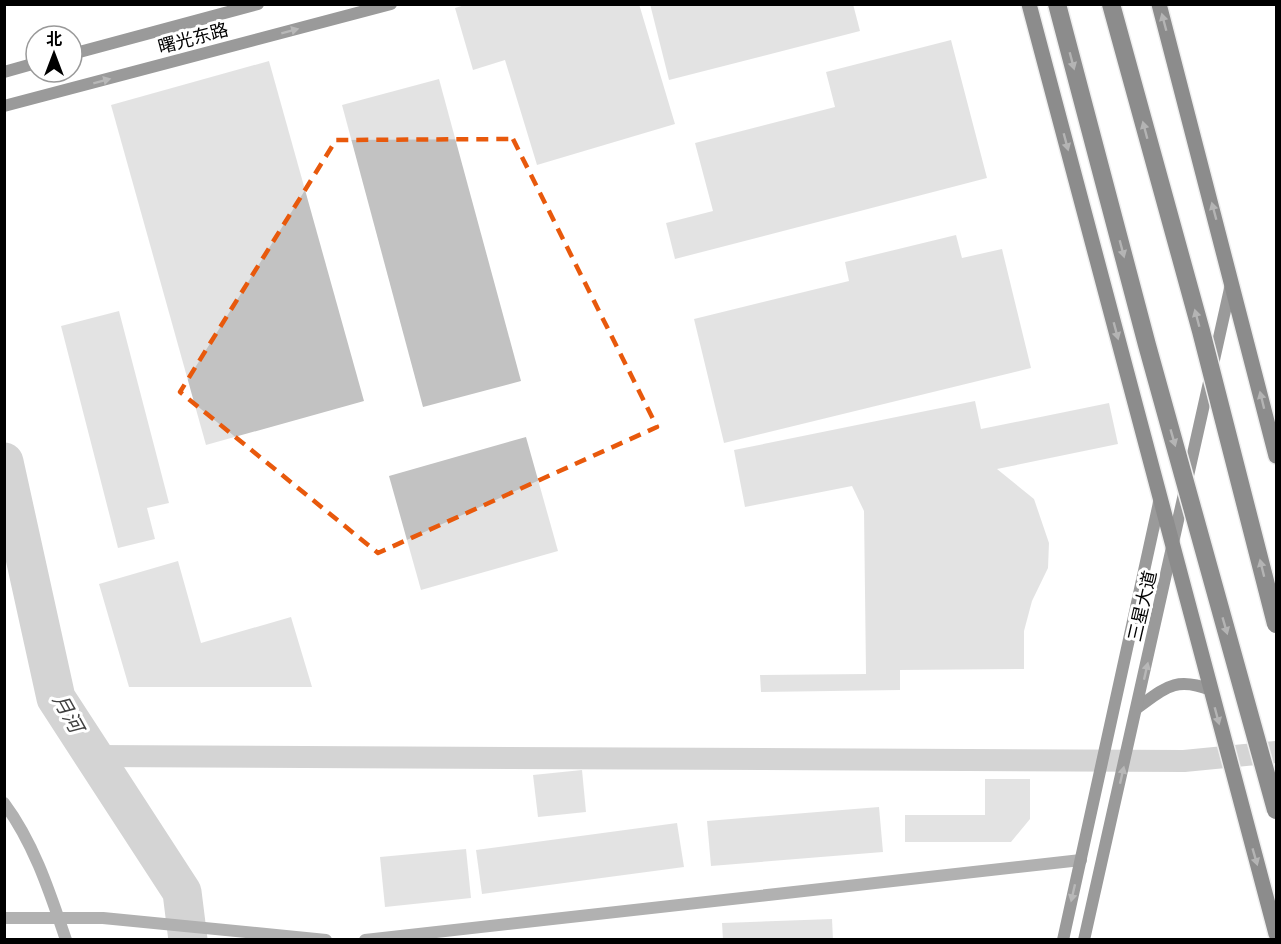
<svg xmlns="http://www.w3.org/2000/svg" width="1281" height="944" viewBox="0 0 1281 944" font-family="'DejaVu Sans','Noto Sans SC',sans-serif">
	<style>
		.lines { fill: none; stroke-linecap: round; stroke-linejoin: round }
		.canal { stroke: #a0a0a0; stroke-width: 22 }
		.river { stroke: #a0a0a0; stroke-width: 39 }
		.building { fill: #c2c2c2 }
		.primary-casing { stroke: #dbdbdb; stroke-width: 18 }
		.street { stroke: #525252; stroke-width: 12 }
		.secondary { stroke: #1f1f1f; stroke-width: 12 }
		.primary { stroke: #000; stroke-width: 15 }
		.highway-bridge-casing { stroke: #dbdbdb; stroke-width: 21; stroke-linecap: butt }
		.highway-bridge { stroke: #000; stroke-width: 18 }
		.oneway { fill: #595959 }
		.oneway2 { fill: #626262 }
		.marked { fill: none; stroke: #e8590c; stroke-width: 4.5; stroke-dasharray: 12 8; stroke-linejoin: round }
		.labels { text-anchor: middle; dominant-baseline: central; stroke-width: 6; stroke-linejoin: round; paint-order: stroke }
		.street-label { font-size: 18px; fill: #000; stroke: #fff }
		.water-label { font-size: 20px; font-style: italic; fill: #414141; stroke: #fff }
	</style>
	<rect width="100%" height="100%" fill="#fff"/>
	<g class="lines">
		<path class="canal" d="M94,756l1090,5 92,-9"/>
		<path class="river" d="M4,462l52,236 126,194 6,48"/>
	</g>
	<g class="building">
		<path d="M468,4h171l36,120 -138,41 -32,-105 -32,10 -18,-62z"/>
		<path d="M650,4h203l7,27 -191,49z"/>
		<path d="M951,40l36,138 -312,81 -9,-36 47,-12 -18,-68 140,-36 -9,-35z"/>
		<path d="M269,61l95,340 -158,44 -95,-340z"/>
		<path d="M439,79l82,302 -98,26 -81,-302z"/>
		<path d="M956,235l6,23 40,-9 29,119 -307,75 -30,-124 155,-38 -4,-19z"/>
		<path d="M119,311l50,192 -22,5 8,31 -37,9 -57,-222z"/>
		<path d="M975,401l6,28 128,-26 9,41 -121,25 37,30 15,44 -1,25 -16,33 -8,30v38l-124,1v20l-139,2 -1,-17 106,-1 -2,-163 -12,-25 -107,21 -11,-57z"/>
		<path d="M526,437l32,114 -137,39 -32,-114z"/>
		<path d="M178,561l23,82 90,-26 21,70h-183l-30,-103z"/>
		<path d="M582,770l4,42 -48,5 -5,-42z"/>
		<path d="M985,779h45v40l-19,23h-106v-27h80z"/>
		<path d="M879,807l4,45 -172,14 -4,-45z"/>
		<path d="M677,823l7,44 -202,27 -6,-44z"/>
		<path d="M466,849l5,49 -86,9 -5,-50z"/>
		<path d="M832,919l1,21h-110l-1,-17z"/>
	</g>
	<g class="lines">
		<g class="primary-casing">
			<g id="primary">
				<path d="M1029,4l247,930"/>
				<path d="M1159,4l117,452"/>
			</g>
		</g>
		<g class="street">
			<path d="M4,803c30,40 46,90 62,137"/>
			<path d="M4,918h99l223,22"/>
			<path d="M365,940l716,-80"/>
		</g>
		<g class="secondary">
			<path d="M72,54l186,-50"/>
			<path d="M4,72l32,-9"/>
			<path d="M4,106l387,-102"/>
			<path d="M1137,708c28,-20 38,-32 74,-18"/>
			<path d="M1063,940l97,-442"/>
			<path d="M1084,940l147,-656"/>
		</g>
		<use href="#primary" class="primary"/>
		<g class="highway-bridge-casing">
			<g id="highway-bridge">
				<path d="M1057,4l90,341 129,465"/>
				<path d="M1111,4l90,327 75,293"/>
			</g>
		</g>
		<use href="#highway-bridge" class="highway-bridge"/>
	</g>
	<defs><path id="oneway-solid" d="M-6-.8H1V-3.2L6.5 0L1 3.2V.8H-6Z" transform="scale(1.5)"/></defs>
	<g class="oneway">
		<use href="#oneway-solid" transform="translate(1164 22) rotate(-105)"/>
		<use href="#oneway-solid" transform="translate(1072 61) rotate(75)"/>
		<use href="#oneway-solid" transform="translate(1145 130) rotate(-105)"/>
		<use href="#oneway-solid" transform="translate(1066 142) rotate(75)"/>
		<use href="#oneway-solid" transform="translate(1214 211) rotate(-105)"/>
		<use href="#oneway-solid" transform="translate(1122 249) rotate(75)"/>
		<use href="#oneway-solid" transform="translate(1197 318) rotate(-105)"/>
		<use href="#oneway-solid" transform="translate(1116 331) rotate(75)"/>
		<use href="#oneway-solid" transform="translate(1262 400) rotate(-104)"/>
		<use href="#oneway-solid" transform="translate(1173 438) rotate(74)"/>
		<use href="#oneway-solid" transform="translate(1262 568) rotate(-104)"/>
		<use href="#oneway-solid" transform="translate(1225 626) rotate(74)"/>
		<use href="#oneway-solid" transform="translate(1217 716) rotate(75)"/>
		<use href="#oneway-solid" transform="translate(1255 857) rotate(74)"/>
	</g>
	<g class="oneway2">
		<use href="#oneway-solid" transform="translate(290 31) rotate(-15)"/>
		<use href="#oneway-solid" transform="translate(102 81) rotate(-15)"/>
		<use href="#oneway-solid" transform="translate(1146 671) rotate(-77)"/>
		<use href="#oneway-solid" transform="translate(1122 775) rotate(-77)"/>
		<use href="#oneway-solid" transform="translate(1073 893) rotate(103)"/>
	</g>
	<path d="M0 0H1281V944H0ZM513,139l144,288 -279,126 -198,-161 156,-252z" fill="#fff" fill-opacity=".55" fill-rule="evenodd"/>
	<path class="marked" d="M513,139l144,288 -279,126 -198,-161 156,-252z"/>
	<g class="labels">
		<g class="street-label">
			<text transform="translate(193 38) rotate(-15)">曙光东路</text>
			<text transform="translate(1142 606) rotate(-77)">三星大道</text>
		</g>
		<g class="water-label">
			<text transform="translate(68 713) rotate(61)">月河</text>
		</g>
	</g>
	<rect width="1281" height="944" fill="none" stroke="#000000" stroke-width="12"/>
	<g transform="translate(54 54)"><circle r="28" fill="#ffffff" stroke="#999999" stroke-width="1.5"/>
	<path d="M0-4.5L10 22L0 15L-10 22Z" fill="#000000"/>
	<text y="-9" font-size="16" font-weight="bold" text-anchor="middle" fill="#000000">北</text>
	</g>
</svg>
